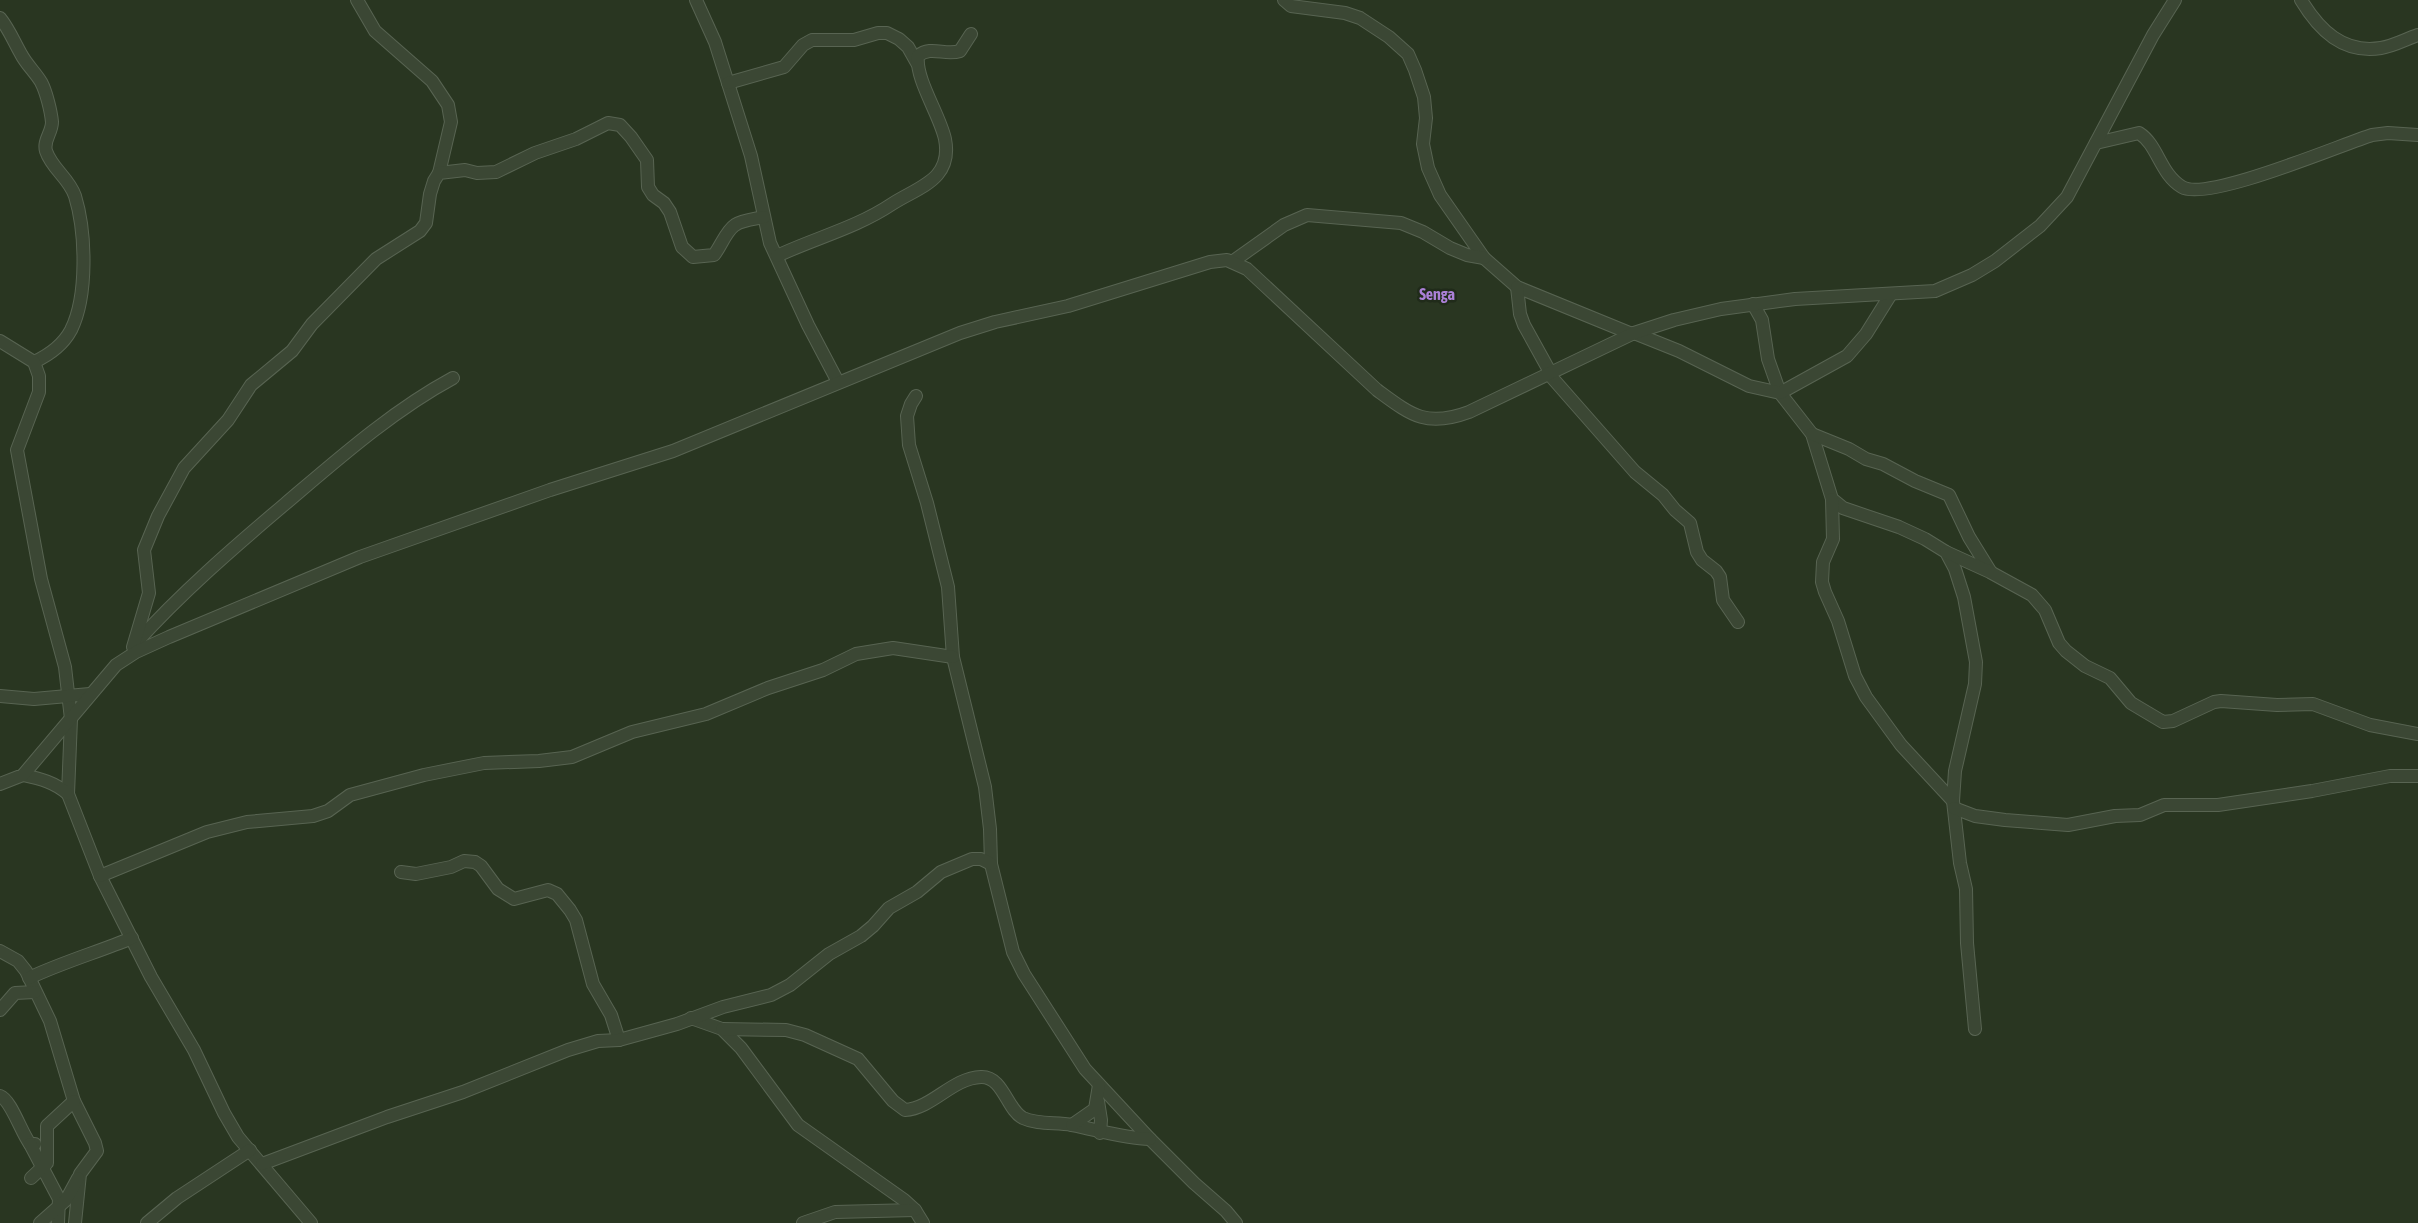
<svg xmlns="http://www.w3.org/2000/svg" width="2418" height="1223" viewBox="0 0 2418 1223" font-family="'Asap Condensed',sans-serif">
	<style>
		.lines { fill: none; stroke-linecap: round; stroke-linejoin: round }
		.minor-casing { stroke: #586452; stroke-width: 14 }
		.minor { stroke: #3b4734; stroke-width: 12 }
		.labels { text-anchor: middle; dominant-baseline: central; stroke-width: 5; stroke-linejoin: round; paint-order: stroke }
		.quarter-label { font-size: 16px; font-weight: bold; fill: #ab80d7; stroke: #202b1a }
	</style>
	<rect width="100%" height="100%" fill="#293621"/>
	<g class="lines">
		<g class="minor-casing">
			<g id="minor">
				<path d="M357,0l18,31 57,50 16,24 3,17 -12,51"/>
				<path d="M696,0l19,42 36,114 19,87 38,82 30,57"/>
				<path d="M1284,0l7,6 54,7 15,5 29,19 19,17 7,16 9,27 2,21 -3,26 5,24 12,27 44,63 33,29 115,47"/>
				<path d="M2301,0c18,30 42,54 80,48 13,-2 25,-9 37,-13"/>
				<path d="M0,18c9,11 14,24 21,36 5,10 14,18 20,28 5,9 10,29 11,40 0,11 -9,18 -6,29 6,18 23,27 29,45 11,36 13,100 -4,134 -8,15 -22,25 -37,32"/>
				<path d="M728,83l56,-16 19,-22 9,-5h42l24,-7h9l12,6 9,8 9,16"/>
				<path d="M2096,143l43,-10c19,12 21,41 43,54 25,15 158,-42 190,-52l16,-2 30,2"/>
				<path d="M777,256c38,-18 79,-28 115,-52 26,-17 61,-24 53,-65 -5,-24 -30,-60 -27,-83 13,-11 27,0 42,-5l11,-17"/>
				<path d="M1232,262l52,-37 23,-10 94,8 22,9 27,16 17,7 17,3"/>
				<path d="M1517,287l3,27 4,11 26,47"/>
				<path d="M1753,304l9,16 6,39 12,34 32,41 20,65 11,9 56,19 26,12 21,13 9,17 9,28 12,65 -1,22 -20,87 -2,30 7,62 6,26 1,54 8,86"/>
				<path d="M1634,333l45,18 70,35 31,7 67,-37 19,-22 25,-40"/>
				<path d="M0,341l34,21 5,14v16l-22,58 24,129 24,88 6,52 -3,75 32,82 51,101 43,73 30,63 14,24 73,86"/>
				<path d="M1548,373l87,99 28,23 12,15 15,13 7,29 5,8 14,11 4,6 3,23 15,22"/>
				<path d="M916,396l-5,8 -4,12 2,29 18,58 21,84 5,70 32,130 5,42 1,35 22,88 11,22 61,95 65,70 44,44 32,28 10,12"/>
				<path d="M1812,434l37,15 17,10 17,5 32,17 34,14 20,42 21,34"/>
				<path d="M1832,499l1,40 -10,23 -1,20 3,10 13,29 17,55 11,21 35,48 52,56"/>
				<path d="M1946,552l44,20 42,23 13,15 14,33 7,8 19,15 25,12 21,25 32,19 10,-1 41,-19 7,-1 56,4 36,-1 57,21 48,9"/>
				<path d="M135,644c46,-51 98,-96 150,-140 53,-45 107,-93 168,-126"/>
				<path d="M133,647l16,-54 -5,-43 14,-34 26,-48 44,-48 23,-35 41,-34 20,-27 64,-65 44,-28 6,-8 4,-29 4,-13 5,-8 26,-3 12,3 19,-1 39,-19 41,-14 32,-16 12,2 11,12 16,23 1,27 5,8 11,8 6,9 12,35 11,10 21,-2c7,-9 12,-24 21,-30 7,-5 20,-6 29,-8"/>
				<path d="M0,696l34,3 56,-5"/>
				<path d="M23,775c18,4 31,7 45,19"/>
				<path d="M0,784l23,-9 93,-110 20,-13 33,-15 191,-80 190,-67 123,-39 287,-118 35,-11 73,-16 142,-44 17,-2 20,9 130,121c34,25 49,38 92,22l165,-79 40,-13 47,-11 74,-10 140,-8 37,-16 23,-14 45,-35 27,-29 86,-162 22,-35"/>
				<path d="M1954,808l21,8 30,4 63,5 47,-9 25,-1 24,-10h54l94,-14 78,-15h28"/>
				<path d="M401,872l15,2 35,-7 13,-6 11,1 6,4 17,23 16,10 34,-9 9,4 13,16 6,10 17,64 18,31 8,25"/>
				<path d="M100,876l107,-44 40,-10 66,-6 15,-5 22,-16 74,-20 60,-12 55,-2 33,-4 60,-25 74,-18 62,-26 55,-18 33,-16 37,-6 60,9"/>
				<path d="M0,951l18,10 8,10 24,50 24,80 21,42 2,8 -17,23 -5,49"/>
				<path d="M29,978c34,-16 69,-26 103,-40"/>
				<path d="M0,1010l15,-17 20,-1"/>
				<path d="M691,1018l31,11 19,19 57,77 106,75 11,10 8,13"/>
				<path d="M722,1029l64,1 19,5 53,24 35,42 12,9c28,-2 47,-32 76,-33 22,-1 26,33 42,41 15,7 33,4 49,7 26,5 51,13 78,14"/>
				<path d="M0,1096c11,4 21,36 30,48h5"/>
				<path d="M1098,1101l3,19 -1,13"/>
				<path d="M1072,1125l23,-16 4,-24"/>
				<path d="M30,1144l29,55 -1,24"/>
				<path d="M262,1164l125,-47 76,-25 105,-42 30,-9 21,-1 58,-16 46,-17 48,-12 19,-10 39,-31 32,-18 12,-10 16,-18 28,-16 24,-20 31,-13h9l10,5"/>
				<path d="M31,1178l16,-15v-37l27,-25"/>
				<path d="M40,1223l26,-23 12,-22"/>
				<path d="M147,1223l30,-25 73,-48"/>
				<path d="M803,1223l32,-11 80,-2"/>
			</g>
		</g>
		<use href="#minor" class="minor"/>
	</g>
	<g class="labels">
		<g class="quarter-label">
			<text x="1437" y="294">Senga</text>
		</g>
	</g>
</svg>
